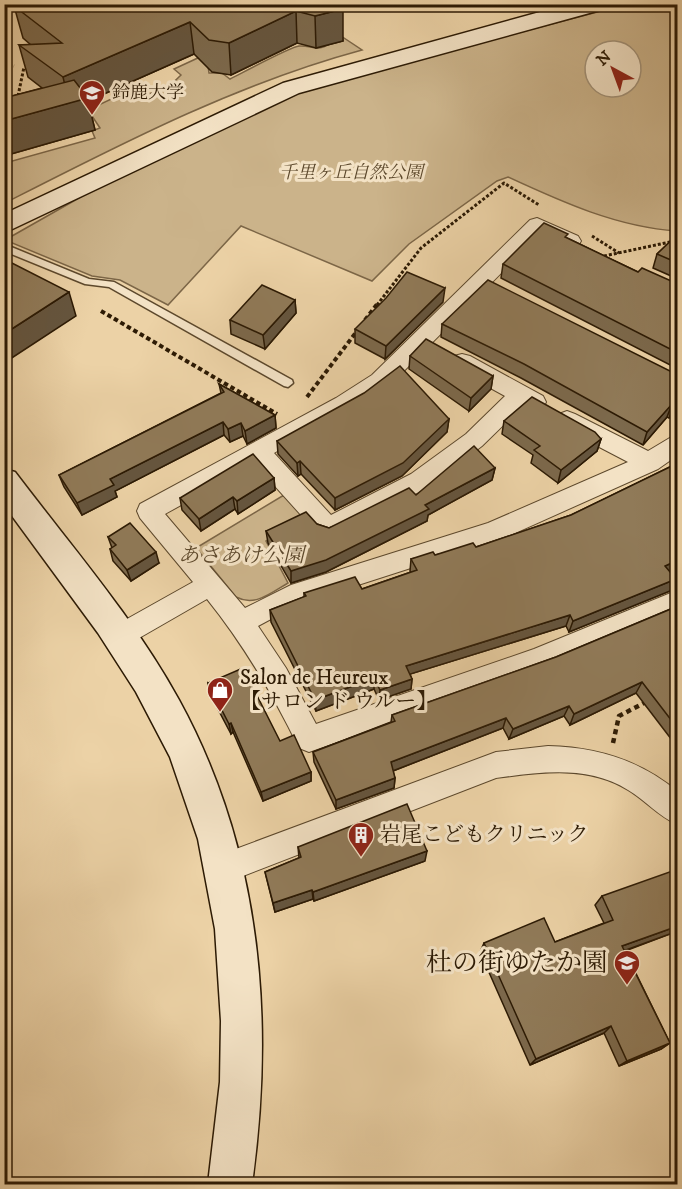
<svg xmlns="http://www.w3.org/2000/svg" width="682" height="1189" viewBox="0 0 682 1189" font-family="'IM FELL DW Pica','Noto Serif JP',serif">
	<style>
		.green { fill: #cbb38a; stroke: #7c6647; stroke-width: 1.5; fill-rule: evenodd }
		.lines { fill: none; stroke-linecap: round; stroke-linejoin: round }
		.lane-casing { stroke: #5c482c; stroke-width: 3 }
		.street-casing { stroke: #5c482c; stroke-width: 2 }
		.secondary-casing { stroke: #2c1a04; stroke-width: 3 }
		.path-far2 { stroke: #2c1a04; stroke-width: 3; stroke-dasharray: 3 2; stroke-linecap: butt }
		.path-far1 { stroke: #2c1a04; stroke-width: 4; stroke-dasharray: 4.5 3; stroke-linecap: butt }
		.path { stroke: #2c1a04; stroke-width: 4.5; stroke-dasharray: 5 4; stroke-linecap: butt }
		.lane { fill: #f3e2c5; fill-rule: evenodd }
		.street { fill: #f3e2c5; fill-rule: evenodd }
		.secondary { fill: #f3e2c5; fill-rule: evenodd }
		.wall { fill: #7c694c; stroke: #2c1a04; stroke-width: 1.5 }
		.shaded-wall { fill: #65553e; stroke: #2c1a04; stroke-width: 1.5 }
		.building { fill: #907a58; stroke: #2c1a04; stroke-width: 1.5 }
		.labels { text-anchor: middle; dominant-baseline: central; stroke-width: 6; stroke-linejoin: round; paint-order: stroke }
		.far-poi-label { font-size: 18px; fill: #2c1a04; stroke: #f3e2c5; text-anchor: start }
		.far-park-label { font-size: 18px; font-style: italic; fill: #5c482c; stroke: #f3e2c5 }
		.park-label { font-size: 21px; font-style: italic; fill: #5c482c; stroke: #f3e2c5 }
		.poi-label { font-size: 21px; fill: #2c1a04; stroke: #f3e2c5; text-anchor: start }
		.near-poi-label { font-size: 26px; fill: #2c1a04; stroke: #f3e2c5; text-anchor: end }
	</style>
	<rect width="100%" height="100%" fill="#ecd2a6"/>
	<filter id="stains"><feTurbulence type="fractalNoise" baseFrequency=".00333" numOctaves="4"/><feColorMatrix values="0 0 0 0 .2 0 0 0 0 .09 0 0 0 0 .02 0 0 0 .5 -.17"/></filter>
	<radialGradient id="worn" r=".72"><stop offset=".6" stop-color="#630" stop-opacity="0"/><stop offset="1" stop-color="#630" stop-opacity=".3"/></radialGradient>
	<g class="green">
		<path d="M624,5h53v226c-60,-4 -115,-29 -169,-54l-11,4 -88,63 -37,37 -131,-55 -73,79 -48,-25 -28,-4 -87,-36 88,-50 178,-86 49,-19zM595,51h36v36h-36z"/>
		<path d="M335,32l27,18c-126,34 -241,94 -357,153v-40l90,-25 -3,-7 8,-3 -12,-18 40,-19c18,9 40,-2 53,-16l-7,-6 26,-12 8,9 1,7h13l8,6c12,-6 60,-32 69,-33 14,-1 18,8 35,-5z"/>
		<path d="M284,495l20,22 -38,24 22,42c-17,10 -33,24 -52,14l-40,-49z"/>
	</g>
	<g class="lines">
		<g class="lane-casing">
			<path id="lane" d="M4,244l85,35 25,3 178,98 1,3 -5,4 -4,-1 -175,-99 -24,-3 -81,-33z"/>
		</g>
		<g class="street-casing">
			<g id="street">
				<path d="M537,218l41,18 3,5 -3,5h-14l-24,-12 -152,153 -114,66 57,62 80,-41 55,-40 39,-38 -51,-28 -3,-6 3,-6 8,-2 8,2 73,40 3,6 -3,6 -8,2 -12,-4 -41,40 -55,42 -99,50 -9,-3 -64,-71 -90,50 80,94 46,-23 197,-62 140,-61 -69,-36 -3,-6 3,-6 8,-3 8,3 73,37 30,-18v22l-20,14 -154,69 -205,66 -41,22 28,42 30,56 218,-75 144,-59v23l-127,53 -242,86 -10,-4c-26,-53 -54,-102 -92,-149l-80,46 -9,3 -9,-3 -4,-8 4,-8 84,-47 -53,-64 -3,-7 3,-7 196,-106 36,-23 158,-155z"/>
				<path d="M548,746c49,1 92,14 130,46v33c-19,-8 -33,-25 -50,-35 -39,-25 -88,-18 -132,-12l-271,105 -10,-5 -5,-10 5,-10 10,-5 271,-101z"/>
			</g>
		</g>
		<g class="secondary-casing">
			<g id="secondary">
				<path d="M569,4h37l-2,5 -305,84 -295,140v-19l279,-131z"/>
				<path d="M4,469l11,3c56,74 119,146 164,228 82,150 96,318 73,484h-44l12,-102 1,-61 -6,-92 -17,-90 -28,-82 -34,-65 -38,-59 -94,-128z"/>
			</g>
		</g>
		<g class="path-far2">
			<path d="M4,64l10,2"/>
			<path d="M18,96l6,-29"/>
			<path d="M592,236l27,17"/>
			<path d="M604,256l66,-14 8,1"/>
			<path d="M377,305l44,-57 83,-65 35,22"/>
		</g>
		<g class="path-far1">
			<path d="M101,311l176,103"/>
			<path d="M365,320l13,-17"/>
			<path d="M307,397l50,-66"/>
		</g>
		<path class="path" d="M613,743l6,-27 27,-14"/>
		<use href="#lane" class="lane"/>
		<use href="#street" class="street"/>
		<use href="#secondary" class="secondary"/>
	</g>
	<g class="wall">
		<path d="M336,4l7,37 -27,7 -19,-5 -66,32 -19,-3 -18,-18 -106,47 7,29 -91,26v-58l38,-10 -14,-11 -9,-32h12l-8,-7 -9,-32z"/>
		<path d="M678,234v45l-25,-11 4,-14z"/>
		<path d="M567,238l71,34 40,12v85l-177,-91 2,-14z"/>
		<path d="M295,300l1,13 -31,36 -34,-15 -1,-14z"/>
		<path d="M443,302l-58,57 -30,-16v-14z"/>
		<path d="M442,324l236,51v33l-9,10 -2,-1 -24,28 -122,-67 -80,-41z"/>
		<path d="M410,356l83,20 -2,13 -22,22 -60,-42z"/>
		<path d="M219,384l56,31 1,13 -29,16 -4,-8 -13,6 -6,-7 -109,56 2,6 -35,18 -18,-28 -5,-12 162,-82z"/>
		<path d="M449,419l-2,13 -45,44 -67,34 -34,-36 -3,2 -20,-22 -1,-13z"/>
		<path d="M504,421l97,18 -4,12 -39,32 -27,-20 2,-8 -31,-21z"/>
		<path d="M678,460v110l-7,3 -1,18 -101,41 -3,-6 -156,48 2,5 -1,10 -32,11 -5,-11 -58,22 -45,-89 -1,-12 34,-13v-4l58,-4 49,-17 -1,-1 1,-12 24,-4 41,-8 95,-32 105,-51z"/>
		<path d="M495,468l-3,12 -64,35 -1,6 -101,51 -35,11 -23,-40 -2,-12 51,-7 12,4 87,-33z"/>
		<path d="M274,478l1,12 -37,24 -3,-5 -34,22 -19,-21 -2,-12z"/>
		<path d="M108,537l51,26 -28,18 -18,-20 -3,-12 2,-1z"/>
		<path d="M678,606v142l-42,-55 -66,32 -6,-9 -55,23 -6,-11 -110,43 2,7 -1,10 -58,21 -22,-47 -1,-10 78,-30 1,-7 164,-58z"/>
		<path d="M208,683l72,58 31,31v9l-48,20 -30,-69 -2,2 -21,-40z"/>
		<path d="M298,847l127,14 -111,40 -1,-2 -38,13 -10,-40 34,-14z"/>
		<path d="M602,896l76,35 -53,20 45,92 -9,6 -42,17 -15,-33 -74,32 -50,-113 4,-9 71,-1 49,-19 -9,-18z"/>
	</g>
	<g class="shaded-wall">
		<path d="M343,9v32l-27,7 -1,-32z"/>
		<path d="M296,11l1,32 -66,32 -2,-32z"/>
		<path d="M190,22l4,32 -106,47 7,29 -91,26v-35l65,-18 -6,-26z"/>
		<path d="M4,62l5,15 -5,18z"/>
		<path d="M445,288l-2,14 -58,57 1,-13z"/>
		<path d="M69,292l7,24 -72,47v-29z"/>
		<path d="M295,300l1,13 -31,36 -2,-14z"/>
		<path d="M493,376l-2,13 -22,22 2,-13z"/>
		<path d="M678,402v6l-9,10 6,-13z"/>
		<path d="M672,404l-5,13 -24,28 4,-13z"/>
		<path d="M275,415l1,13 -29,16 -2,-13z"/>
		<path d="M449,419l-2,13 -45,44 -67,34v-12z"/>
		<path d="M223,422l1,13 -109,56 2,6 -35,18 -5,-12 33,-24z"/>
		<path d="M241,423l2,13 -13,6 -2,-13z"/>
		<path d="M601,439l-4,12 -39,32 3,-13z"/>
		<path d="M300,461l1,13 -3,2 -1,-13z"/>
		<path d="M495,468l-3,12 -64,35 -1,6 -101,51 -35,11v-12l134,-66z"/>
		<path d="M274,478l1,12 -37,24 -1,-13z"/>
		<path d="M233,497l2,12 -34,22 -2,-12z"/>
		<path d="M156,552l3,11 -28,18 -4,-11z"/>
		<path d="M678,560v10l-18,7 5,-11z"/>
		<path d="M676,579l-6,12 -101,41 4,-11z"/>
		<path d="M570,615l-4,11 -162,50 2,-10z"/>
		<path d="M374,678v11l-58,22 -1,-11z"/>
		<path d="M412,679l-1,10 -32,11 1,-10z"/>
		<path d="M642,682l-6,11 -66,32 4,-11z"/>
		<path d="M569,706l-5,10 -55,23 4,-10z"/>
		<path d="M506,718l-3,10 -113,44 1,-10z"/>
		<path d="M231,723l2,9 -2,2 -2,-10z"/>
		<path d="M311,772v9l-48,20 -2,-9z"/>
		<path d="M395,778l-1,10 -58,21v-9z"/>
		<path d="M427,851l-2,10 -111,40 -1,-9z"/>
		<path d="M312,890l1,9 -38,13 -2,-9z"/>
		<path d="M678,926v5l-63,23 7,-8z"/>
		<path d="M611,1026l-7,7 -74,32 6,-6z"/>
		<path d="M670,1043l-9,6 -42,17 8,-5z"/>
	</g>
	<g class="building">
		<path d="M19,4h317l7,5 -28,7 -19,-5 -67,32 -20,-3 -19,-18 -127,55 -44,-32 43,-2 -48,-37z"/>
		<path d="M74,80l14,18 -84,23v-23z"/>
		<path d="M544,223l24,11 -3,3 73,35 4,-4 36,16v69l-175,-89z"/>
		<path d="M678,234v29l-21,-9z"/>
		<path d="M4,259l65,33 -65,42z"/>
		<path d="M407,272l38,16 -59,58 -31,-17 31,-31z"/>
		<path d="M488,280l190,95v27l-3,3 -3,-1 -25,28 -123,-68 -82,-40z"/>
		<path d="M262,285l33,15 -32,35 -33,-15z"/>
		<path d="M426,339l67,37 -22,22 -61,-42z"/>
		<path d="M400,366l49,53 -46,44 -68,35 -35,-37 -3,2 -20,-22 87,-48z"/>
		<path d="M219,384l56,31 -30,16 -4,-8 -13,6 -5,-7 -113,57 4,6 -37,18 -18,-28 165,-83z"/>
		<path d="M532,397l63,35 6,7 -40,31 -27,-20 6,-4 -36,-25z"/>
		<path d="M474,446l21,22 -70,37 4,4 -103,51 -35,11 -25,-40 40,-19 11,12 12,4 80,-40 7,7z"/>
		<path d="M253,454l21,24 -37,23 -4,-4 -34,22 -19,-21z"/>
		<path d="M678,463v97l-13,6 11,13 -103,42 -3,-6 -164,51 6,13 -32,11 -6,-12 -59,22 -45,-90 36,-14 -2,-3 51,-16 7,12 55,-19 -6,-11 22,-7 2,3 38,-12 3,4 95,-32z"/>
		<path d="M130,523l26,29 -29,18 -17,-21 6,-4 -8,-8z"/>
		<path d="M678,606v123l-36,-47 -68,32 -5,-8 -56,23 -7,-11 -115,44 4,16 -59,22 -23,-48 82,-31 -3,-6 164,-58z"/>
		<path d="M243,668l37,73 14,-6 17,37 -50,20 -30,-69 -2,1 -21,-41z"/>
		<path d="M407,804l20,47 -114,41 -1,-2 -39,13 -8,-31 36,-15 -3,-10z"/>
		<path d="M678,869v57l-56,20 48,97 -43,18 -16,-35 -75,33 -52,-116 60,-25 11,24 58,-22 -11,-24z"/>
	</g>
	<defs>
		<g id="university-pin" transform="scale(1.35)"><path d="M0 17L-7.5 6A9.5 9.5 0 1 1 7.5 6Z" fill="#8f2418" stroke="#f3e2c5"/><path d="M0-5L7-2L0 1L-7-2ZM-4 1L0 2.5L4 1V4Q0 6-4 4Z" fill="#fff"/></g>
		<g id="shop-pin" transform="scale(1.35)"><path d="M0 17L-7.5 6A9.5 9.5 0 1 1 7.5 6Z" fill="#8f2418" stroke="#f3e2c5"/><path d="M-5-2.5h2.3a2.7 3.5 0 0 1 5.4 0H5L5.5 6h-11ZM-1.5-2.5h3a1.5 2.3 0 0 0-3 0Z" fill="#fff"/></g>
		<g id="building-pin" transform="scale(1.35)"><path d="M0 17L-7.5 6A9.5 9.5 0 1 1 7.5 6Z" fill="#8f2418" stroke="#f3e2c5"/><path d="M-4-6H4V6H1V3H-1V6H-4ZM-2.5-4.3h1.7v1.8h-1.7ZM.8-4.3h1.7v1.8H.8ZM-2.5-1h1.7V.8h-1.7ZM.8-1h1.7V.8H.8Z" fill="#fff"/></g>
		<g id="school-pin" transform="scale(1.35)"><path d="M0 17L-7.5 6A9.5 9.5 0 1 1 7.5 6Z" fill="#8f2418" stroke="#f3e2c5"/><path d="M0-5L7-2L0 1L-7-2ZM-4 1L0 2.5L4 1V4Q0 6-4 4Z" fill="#fff"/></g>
	</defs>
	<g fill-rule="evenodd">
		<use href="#university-pin" x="92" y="93"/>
		<use href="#shop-pin" x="220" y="690"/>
		<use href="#building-pin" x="361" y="835"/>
		<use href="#school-pin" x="627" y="963"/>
	</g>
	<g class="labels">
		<g class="far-poi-label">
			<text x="112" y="93">鈴鹿大学</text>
		</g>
		<g class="far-park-label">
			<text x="351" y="173">千里ヶ丘自然公園</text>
		</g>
		<g class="park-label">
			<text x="241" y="556">あさあけ公園</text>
		</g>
		<g class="poi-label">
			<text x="240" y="678">Salon de Heureux<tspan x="240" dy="24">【サロン ド ウルー】</tspan></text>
			<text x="380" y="835">岩尾こどもクリニック</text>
		</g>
		<g class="near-poi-label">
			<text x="608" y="963">杜の街ゆたか園</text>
		</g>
	</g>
	<rect width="682" height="1189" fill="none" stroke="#ecd2a6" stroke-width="24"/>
	<rect x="6" y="6" width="670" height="1177" fill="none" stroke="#2c1a04" stroke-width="3"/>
	<rect x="12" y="12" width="658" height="1165" fill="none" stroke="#2c1a04" stroke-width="1.5"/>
	<g transform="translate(613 69) rotate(319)"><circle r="28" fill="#f3e2c5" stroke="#a39278" stroke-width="1.5"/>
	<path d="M0-4.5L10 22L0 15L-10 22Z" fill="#8f2418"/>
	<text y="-9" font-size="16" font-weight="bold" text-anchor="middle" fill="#2c1a04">N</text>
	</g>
	<rect width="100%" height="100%" filter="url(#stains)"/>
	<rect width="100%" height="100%" fill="url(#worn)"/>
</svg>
